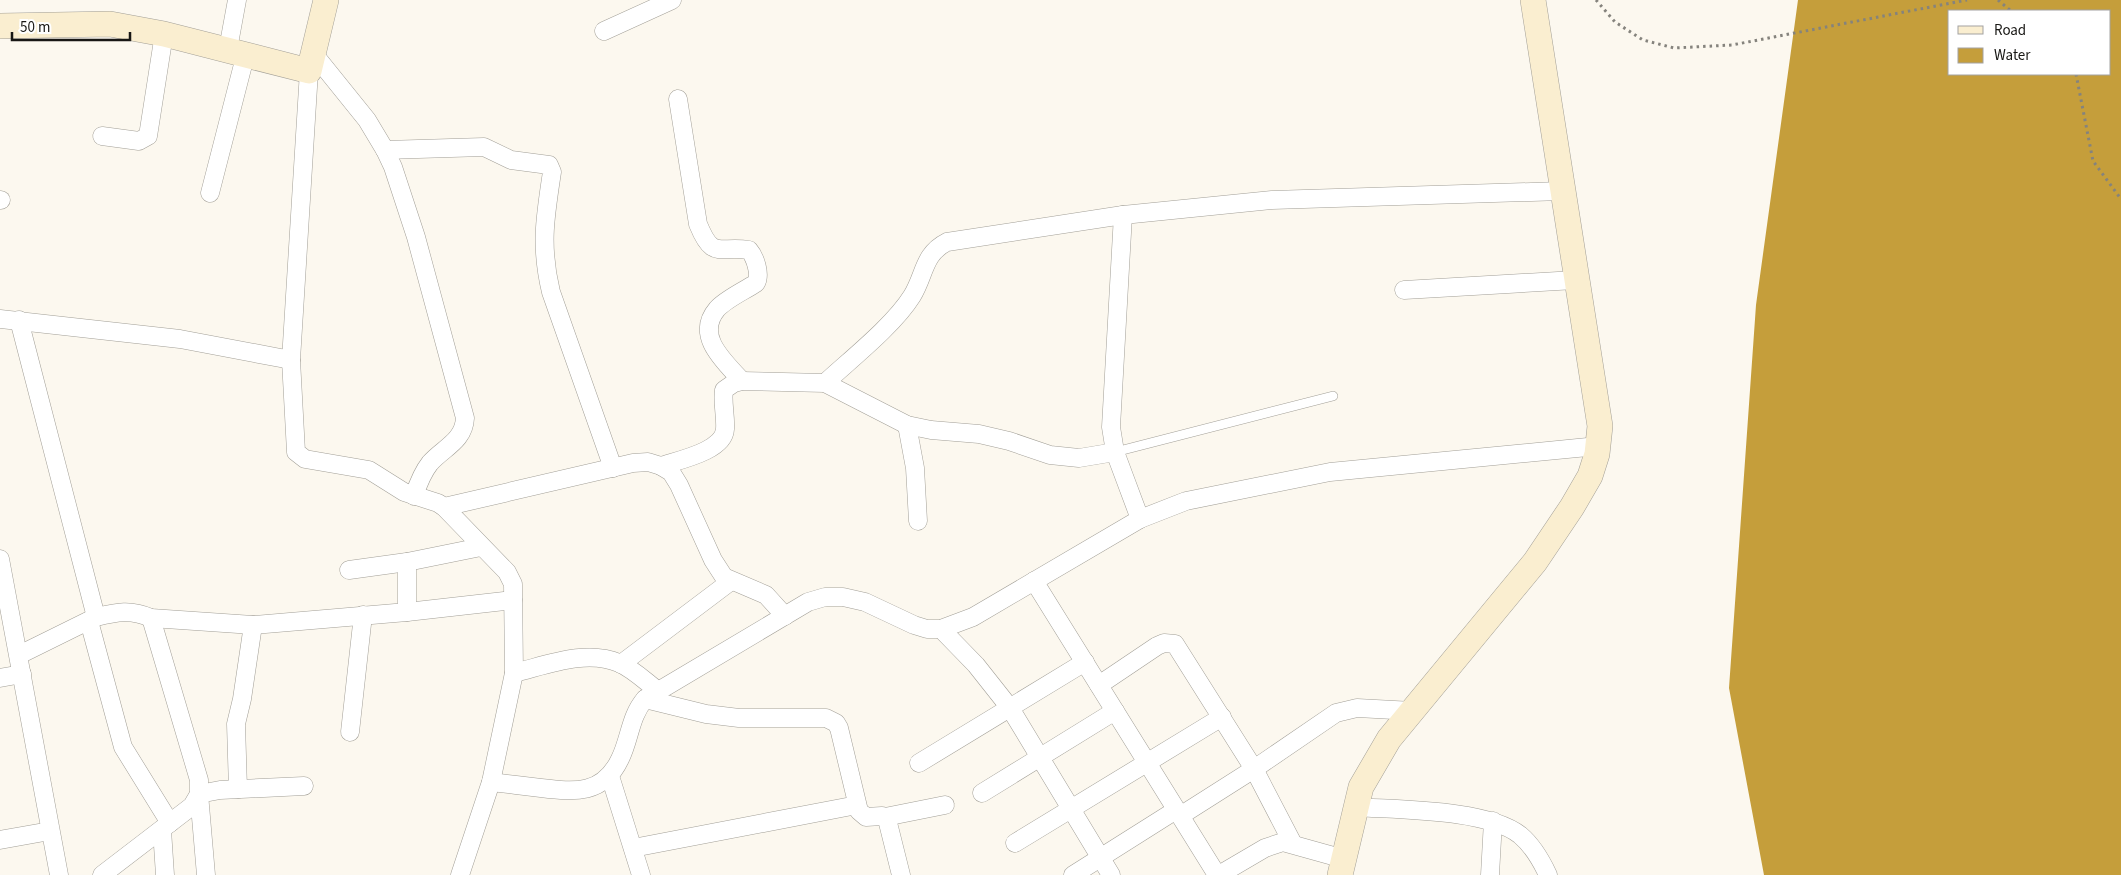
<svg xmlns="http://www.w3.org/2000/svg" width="2121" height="875" viewBox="0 0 2121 875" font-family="'Source Sans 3',sans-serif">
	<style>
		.water { fill: #c59e3b; fill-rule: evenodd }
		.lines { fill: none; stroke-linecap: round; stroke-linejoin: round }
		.lane-casing { stroke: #a29f97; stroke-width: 10 }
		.street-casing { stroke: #a29f97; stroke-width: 19 }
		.secondary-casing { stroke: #a29f97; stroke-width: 26 }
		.path { stroke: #85837d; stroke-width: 3; stroke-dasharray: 2.5 4; stroke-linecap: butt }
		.lane { stroke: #fff; stroke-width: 9 }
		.street { stroke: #fff; stroke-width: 18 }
		.secondary { stroke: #faeed0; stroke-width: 25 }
	</style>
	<rect width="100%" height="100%" fill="#fcf8ef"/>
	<path class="water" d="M1798,0h323v875h-357l-35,-187 27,-383zM1950,11h160v63h-160z"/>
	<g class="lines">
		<g class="lane-casing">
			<path id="lane" d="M1115,452l218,-56"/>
		</g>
		<g class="street-casing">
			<g id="street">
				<path d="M604,31l68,-31"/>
				<path d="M228,49l9,-49"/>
				<path d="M313,53l54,67 18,30 8,17 23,70 49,181c-1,23 -22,30 -35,45 -8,10 -12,21 -16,33"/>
				<path d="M678,99l20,125c15,37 21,21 51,26 6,7 12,24 7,33 -12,8 -30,16 -39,26 -23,27 8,53 25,72"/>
				<path d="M102,136l37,5 9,-5 16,-102"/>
				<path d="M385,150l99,-3 27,13 38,5 3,7c-7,46 -12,74 -1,120l62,176"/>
				<path d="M210,193l36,-140"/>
				<path d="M0,200h1"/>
				<path d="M1123,215l-12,212 4,25 25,67"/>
				<path d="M1404,290l171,-10"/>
				<path d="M0,319l180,20 111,21 18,-289"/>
				<path d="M291,360l5,92 9,7 64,11 35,22 34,11 6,4 63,65 6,12 1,89 -23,109 -31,93"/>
				<path d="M825,383c26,-24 69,-58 87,-87 13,-21 11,-42 35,-54l176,-27 149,-15 290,-9"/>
				<path d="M907,425l8,43 3,53"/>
				<path d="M661,466c18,-6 63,-15 64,-37 1,-13 -3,-26 -1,-39l10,-7 8,-2 83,2 82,42 24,5 48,4 30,7 41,14 29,3 36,-6"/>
				<path d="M444,507l189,-44 15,-1 13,4 10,6 8,13 34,75 11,17 42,18 19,21"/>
				<path d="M0,559l59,316"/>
				<path d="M407,562v50"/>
				<path d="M349,570l58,-8 74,-15"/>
				<path d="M1034,581l183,294"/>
				<path d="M96,617c21,-5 35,-8 55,1l102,7 154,-13 106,-12"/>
				<path d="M89,621l34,126 47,76"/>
				<path d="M941,629l35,36 34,43 101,167"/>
				<path d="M19,655l77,-38 -77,-297"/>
				<path d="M621,664l110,-83"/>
				<path d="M514,673c33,-8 72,-24 105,-10 14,6 26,18 38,27"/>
				<path d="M0,678l22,-4"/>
				<path d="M1099,685l58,-39 7,-3 11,1 79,125 39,75"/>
				<path d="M645,699l61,15 33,4h87l10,5 3,5 20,83 7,6 16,-1 5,3 14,56"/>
				<path d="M350,732l13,-117"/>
				<path d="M919,763l166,-101"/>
				<path d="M610,776l31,99"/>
				<path d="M491,782c17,2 33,4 50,6 34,4 62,7 79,-29 10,-20 10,-43 25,-60l163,-97 17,-5h18l22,5 49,23 13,4h14l32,-12 167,-98 46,-18 144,-29 268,-26"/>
				<path d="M238,789l-2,-65 6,-25 11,-74"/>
				<path d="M982,793l133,-82"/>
				<path d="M1355,807c43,3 132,2 165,28 12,10 21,25 28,40"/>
				<path d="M1180,816l74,-47 82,-56 21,-5 56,3"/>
				<path d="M885,817l60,-12"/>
				<path d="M162,830l3,45"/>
				<path d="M0,840l50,-9"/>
				<path d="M1015,843l207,-126"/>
				<path d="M633,848l224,-43"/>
				<path d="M102,875l90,-69 7,-12v-14l-48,-162"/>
				<path d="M206,875l-7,-81 21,-4 84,-4"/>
				<path d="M1073,875l103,-65"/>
				<path d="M1219,875l46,-27 18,-6 61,17"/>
				<path d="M1490,875l3,-54"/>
			</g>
		</g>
		<g class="secondary-casing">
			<g id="secondary">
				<path d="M0,26l110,-2 54,10 145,37 17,-71"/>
				<path d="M1340,875l21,-88 28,-48 146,-177 37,-55 18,-31 7,-22 3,-28 -67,-426"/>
			</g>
		</g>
		<g class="path">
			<path d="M1596,0l19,22 28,18 31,8 58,-3 235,-45"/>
			<path d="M1998,0l13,11"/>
			<path d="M2076,74l17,87 28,38"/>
		</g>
		<use href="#lane" class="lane"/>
		<use href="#street" class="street"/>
		<use href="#secondary" class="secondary"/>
	</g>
	<rect x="1948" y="10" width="162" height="65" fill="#ffffff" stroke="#a3a2a1"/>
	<rect x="1958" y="26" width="25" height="8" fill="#faeed0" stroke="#a3a2a1"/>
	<text x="1994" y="35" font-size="15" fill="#181714">Road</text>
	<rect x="1958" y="48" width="25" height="15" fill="#c59e3b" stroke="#a3a2a1"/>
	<text x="1994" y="60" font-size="15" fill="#181714">Water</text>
	<path d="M12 32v8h118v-8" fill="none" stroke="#181714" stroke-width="2.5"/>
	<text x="20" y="32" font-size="15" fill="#181714" stroke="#ffffff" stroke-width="4" paint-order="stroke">50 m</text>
</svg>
